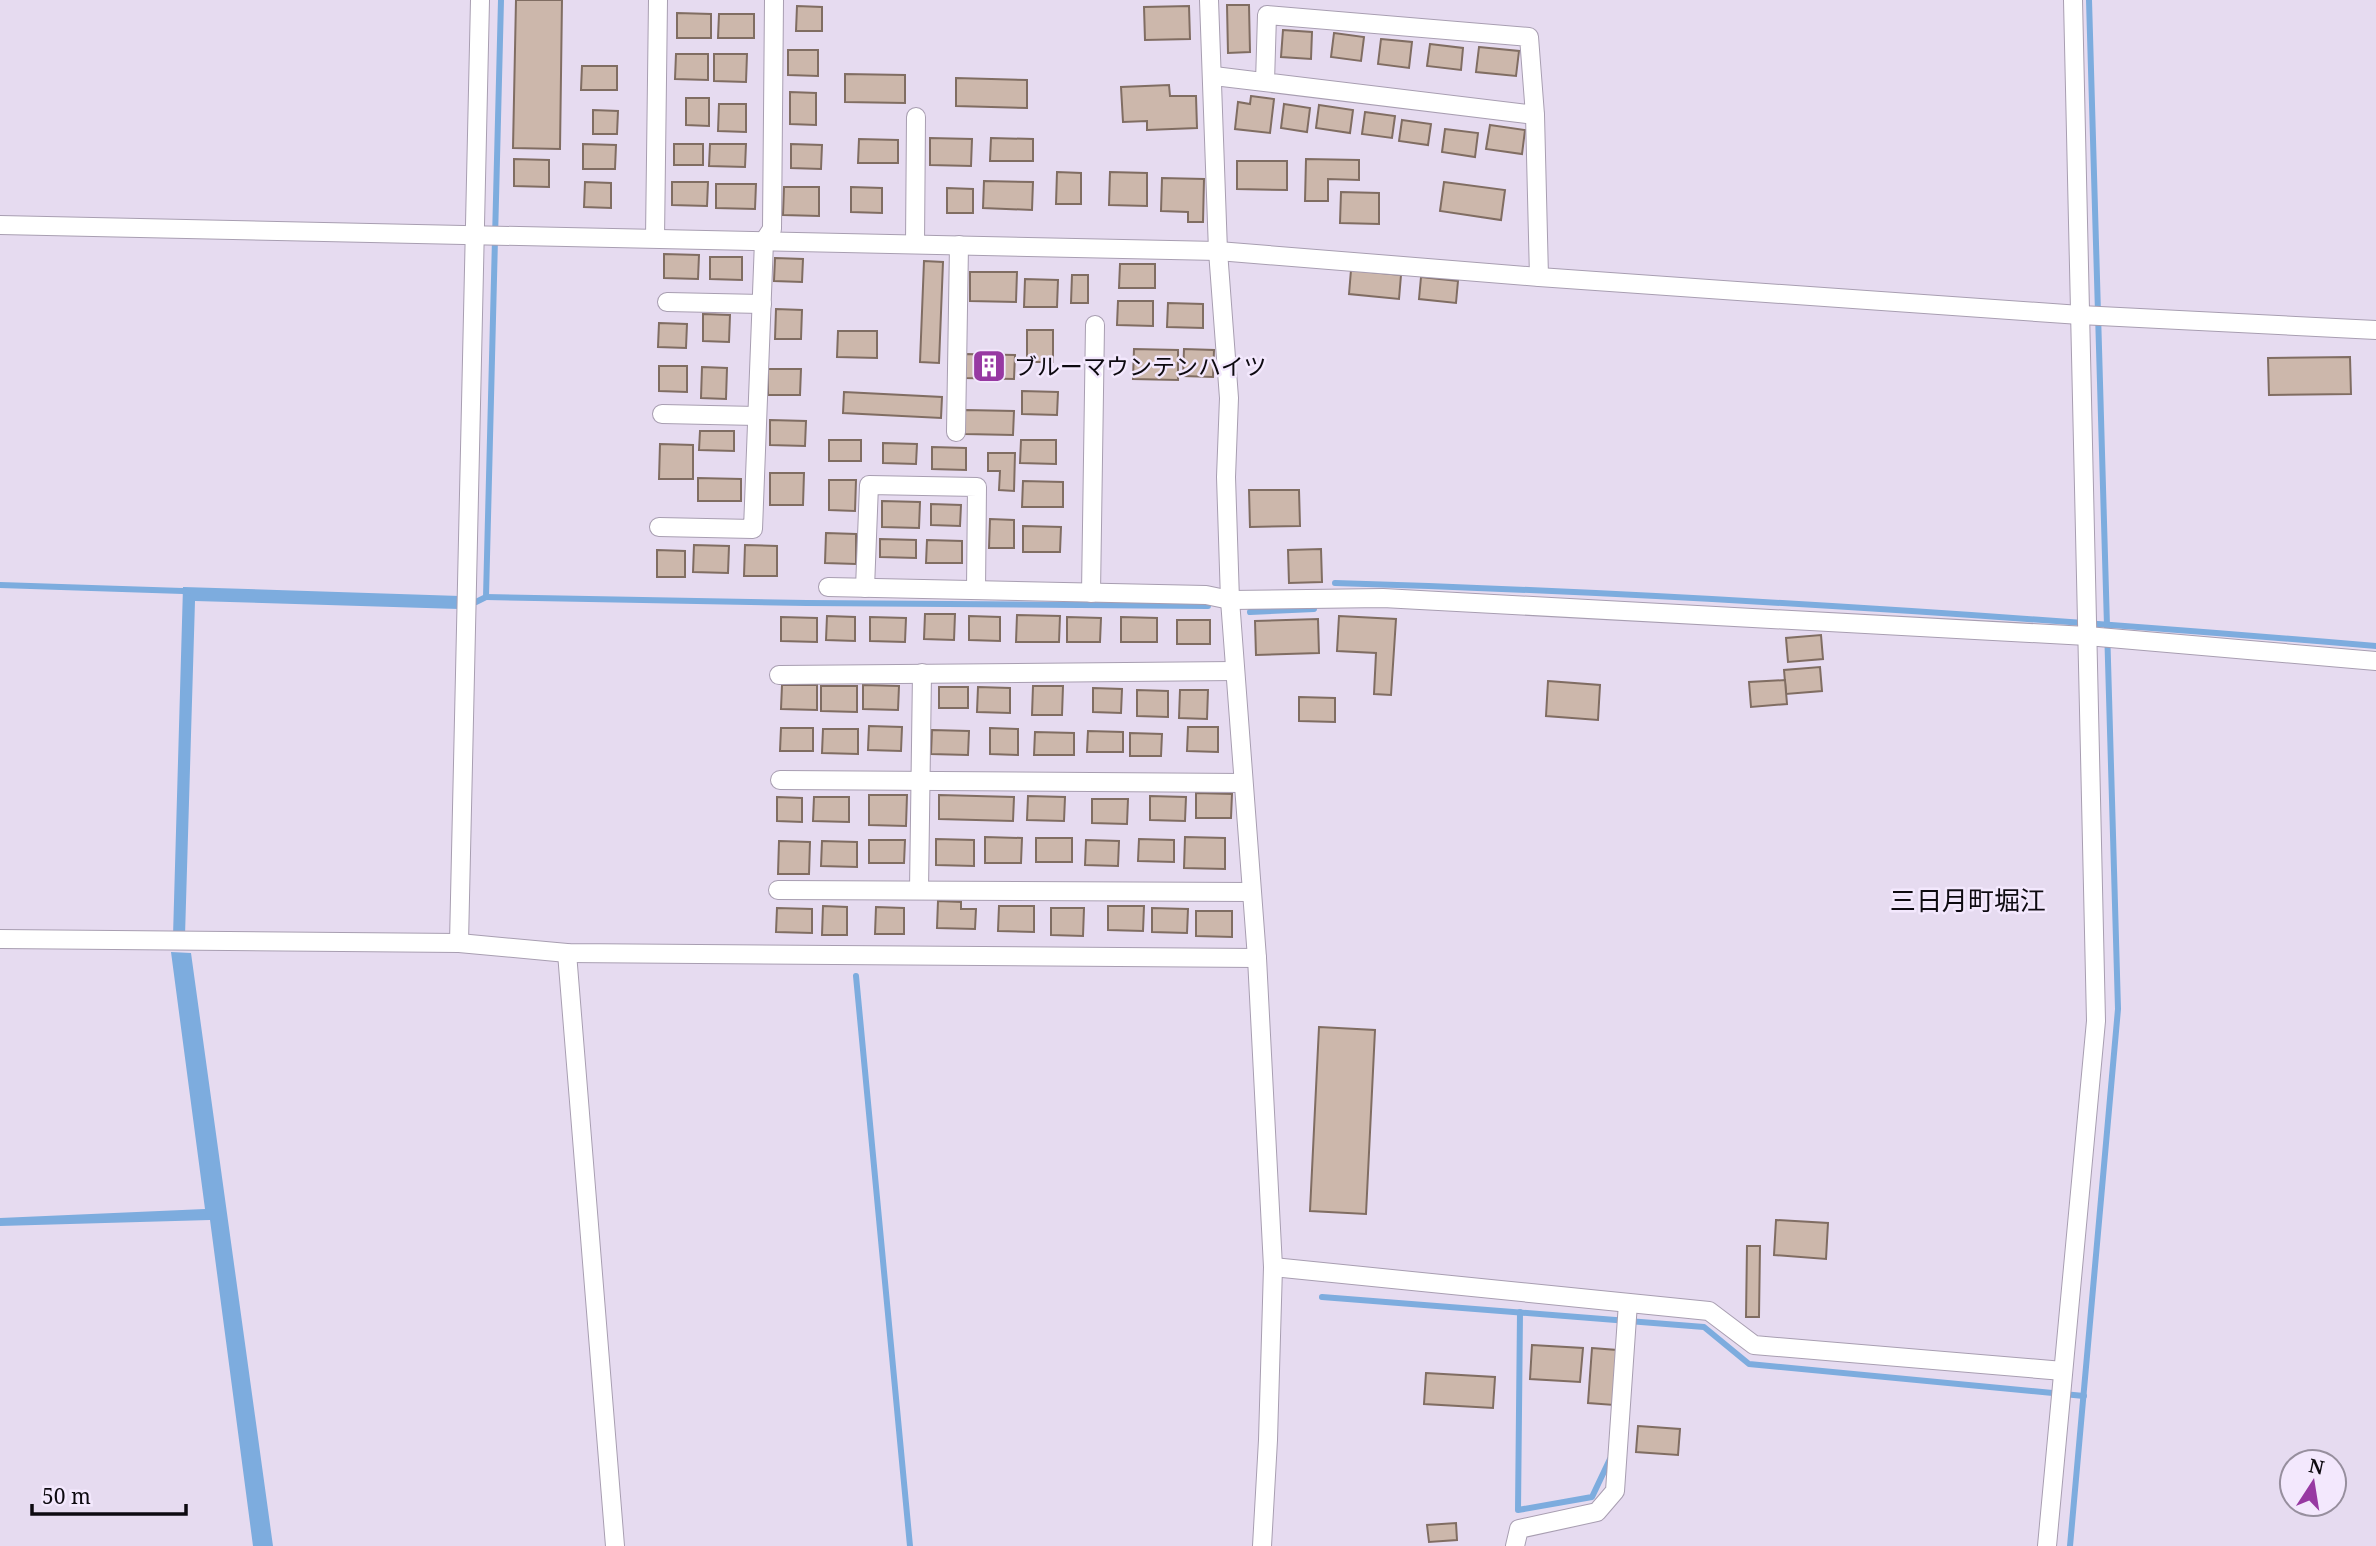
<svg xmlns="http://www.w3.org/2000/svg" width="2376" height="1546" viewBox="0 0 2376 1546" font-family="'Noto Serif','Noto Sans JP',serif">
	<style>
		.water { fill: #7dacde }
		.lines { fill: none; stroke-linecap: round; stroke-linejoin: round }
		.stream { stroke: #7dacde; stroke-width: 6 }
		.building { fill: #ccb7ab; stroke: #806d62; stroke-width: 2 }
		.street-casing { stroke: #a89eb1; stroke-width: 20 }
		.street { stroke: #fff; stroke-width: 18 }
		.labels { text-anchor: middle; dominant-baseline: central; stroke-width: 5; stroke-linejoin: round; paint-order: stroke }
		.poi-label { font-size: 23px; fill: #0d0a10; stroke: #f3e8fd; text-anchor: start }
		.quarter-label { font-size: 26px; fill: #0d0a10; stroke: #f3e8fd }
	</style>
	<rect width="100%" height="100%" fill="#e6dbf0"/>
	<g class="water">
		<path d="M183,587l277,9 -1,13 -264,-8 -10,335h-12z"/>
		<path d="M171,952l20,1 82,593h-20l-43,-326 -210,6v-8l205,-9z"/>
	</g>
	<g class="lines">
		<g class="stream">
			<path d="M1335,583c347,10 695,34 1041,63"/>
			<path d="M0,585l183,6 5,2"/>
			<path d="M486,597l321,6 401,3"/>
			<path d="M467,602h9l10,-5 15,-597"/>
			<path d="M1250,612l64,-3"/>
			<path d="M856,976l54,570"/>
			<path d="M1322,1297l382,30 45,37 335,32"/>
			<path d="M1520,1312l-2,198 74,-13 18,-38"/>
			<path d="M2070,1546l48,-537 -29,-1009"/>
		</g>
	</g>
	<g class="building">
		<path d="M516,0h46l-2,149 -47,-1z"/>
		<path d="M1227,5h22l1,47 -22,1z"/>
		<path d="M797,6l25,1v24h-26z"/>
		<path d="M1189,6l1,33 -45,1 -1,-33z"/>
		<path d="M677,13l34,1v24h-34z"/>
		<path d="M719,14h35v24h-36z"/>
		<path d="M1283,30l29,2 -1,27 -30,-2z"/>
		<path d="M1334,33l30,4 -3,24 -30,-4z"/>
		<path d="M1381,39l31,3 -3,26 -31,-4z"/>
		<path d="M1430,44l33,4 -2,22 -34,-4z"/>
		<path d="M1479,47l40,4 -3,25 -40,-4z"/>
		<path d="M788,50h30v26l-30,-1z"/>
		<path d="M676,54h32v26l-33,-1z"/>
		<path d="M714,54h33l-1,28 -32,-1z"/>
		<path d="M582,66h35v24h-36z"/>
		<path d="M845,74l60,1v28l-60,-1z"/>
		<path d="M956,78l71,2v28l-71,-2z"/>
		<path d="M1169,85l1,11h26l1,32 -50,2v-9l-24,1 -2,-35z"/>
		<path d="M790,92l26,1v32l-26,-1z"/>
		<path d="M1251,96l23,3 -4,34 -35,-4 3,-27 12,2z"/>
		<path d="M686,98h23v28l-23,-1z"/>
		<path d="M719,104h27v28l-28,-1z"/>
		<path d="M1284,104l26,4 -3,24 -26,-4z"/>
		<path d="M1319,105l34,5 -3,23 -34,-5z"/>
		<path d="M593,110l25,1 -1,23h-24z"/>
		<path d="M1365,112l30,4 -3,22 -30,-4z"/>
		<path d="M1402,120l29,4 -3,21 -29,-4z"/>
		<path d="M1490,125l35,5 -3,24 -36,-5z"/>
		<path d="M1445,129l33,4 -3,24 -33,-5z"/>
		<path d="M930,138l42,1 -1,27 -41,-1z"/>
		<path d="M991,138l42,1v22h-43z"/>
		<path d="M859,139l39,1v23h-40z"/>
		<path d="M583,144l33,1 -1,24h-32z"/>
		<rect x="674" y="144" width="29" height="21"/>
		<path d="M710,144h36l-1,23 -36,-1z"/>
		<path d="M791,144l31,1 -1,24 -30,-1z"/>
		<path d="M514,159l35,1v27l-35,-1z"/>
		<path d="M1306,159l53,1v20l-31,-1v22h-23z"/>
		<path d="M1237,161h50v29l-50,-1z"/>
		<path d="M1057,172l24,1v31h-25z"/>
		<path d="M1110,172l37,1v33l-38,-1z"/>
		<path d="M1162,178l42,1 -1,43h-15v-10l-27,-1z"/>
		<path d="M984,181l49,1 -1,28 -49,-2z"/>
		<path d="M585,182l26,1v25l-27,-1z"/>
		<path d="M672,182h36l-1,24 -35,-1z"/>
		<path d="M1444,182l61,8 -4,30 -61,-9z"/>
		<path d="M716,184h40l-1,25 -39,-1z"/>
		<path d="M784,187h35v29l-36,-1z"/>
		<path d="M851,187l31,1v25l-31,-1z"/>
		<path d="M947,188l26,1v24h-26z"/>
		<path d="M1341,192l38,1v31l-39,-1z"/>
		<path d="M664,254l35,1 -1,24 -34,-1z"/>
		<path d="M710,257h32v23l-32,-1z"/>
		<path d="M775,258l28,1 -1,23 -28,-1z"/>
		<path d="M924,261l19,1 -4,101 -19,-1z"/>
		<path d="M1120,264h35v24h-36z"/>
		<path d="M1351,270l50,5 -2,24 -50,-5z"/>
		<path d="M970,272h47l-1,30 -46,-1z"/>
		<path d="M1072,275h16v28h-17z"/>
		<path d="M1421,277l37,4 -2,22 -37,-4z"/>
		<path d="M1025,279l33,1 -1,27h-33z"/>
		<path d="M1118,301h35v25l-36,-1z"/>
		<path d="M1168,303l35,1v24l-36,-1z"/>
		<path d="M776,309l26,1 -1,29h-26z"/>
		<path d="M703,314l27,1 -1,27 -26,-1z"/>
		<path d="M659,323l28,1 -1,24 -28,-1z"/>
		<rect x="1027" y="330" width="26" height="32"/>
		<path d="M838,331h39v27l-40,-1z"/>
		<path d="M1134,349l44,1v30l-45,-1z"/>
		<path d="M1184,349l30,1 -1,27 -30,-1z"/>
		<path d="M965,354l50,1 -1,24 -50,-1z"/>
		<path d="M2350,357l1,37 -82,1 -1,-37z"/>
		<path d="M659,366h28v26l-28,-1z"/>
		<path d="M702,367l25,1 -1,31 -25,-1z"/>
		<path d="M768,369h33l-1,26h-32z"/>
		<path d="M1022,391l36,1 -1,23 -35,-1z"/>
		<path d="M844,392l98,5 -1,21 -98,-5z"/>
		<path d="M965,410l49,1 -1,24 -48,-1z"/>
		<path d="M770,420l36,1 -1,25 -35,-1z"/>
		<path d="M700,431h34v20l-35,-1z"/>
		<rect x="829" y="440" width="32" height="21"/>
		<path d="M1021,440h35v24l-36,-1z"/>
		<path d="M883,443l34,1 -1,20 -33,-1z"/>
		<path d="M660,444l33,1v34h-34z"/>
		<path d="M932,447l34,1v22l-34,-1z"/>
		<path d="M988,453h27l-1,38 -15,-1 1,-19h-12z"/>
		<path d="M770,473h34l-1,32h-33z"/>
		<path d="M698,478l43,1v22h-43z"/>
		<path d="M829,480h27l-1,31 -26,-1z"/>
		<path d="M1023,481l40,1v25h-41z"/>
		<path d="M1249,490h50l1,36 -50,1z"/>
		<path d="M882,501l38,1 -1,26 -37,-1z"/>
		<path d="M931,504l30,1 -1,21 -29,-1z"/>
		<path d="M990,519l24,1v28h-25z"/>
		<path d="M1023,526l38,1 -1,25h-37z"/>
		<path d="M826,533l30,1v30l-31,-1z"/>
		<path d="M880,539l36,1v18l-36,-1z"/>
		<path d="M927,540l35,1v22h-36z"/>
		<path d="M694,545l35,1 -1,27 -35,-1z"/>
		<path d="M745,545l32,1v30h-33z"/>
		<path d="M1321,549l1,33 -33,1 -1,-33z"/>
		<path d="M657,550l28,1v26h-28z"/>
		<path d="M925,614h30l-1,26 -30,-1z"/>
		<path d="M1017,615l43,1 -1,26h-43z"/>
		<path d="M827,616l28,1v24l-29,-1z"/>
		<path d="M969,616l31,1v24l-31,-1z"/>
		<path d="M1339,616l57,3 -5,76 -17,-1 2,-41 -39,-2z"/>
		<path d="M781,617l36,1v24l-36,-1z"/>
		<path d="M870,617l36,1 -1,24 -35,-1z"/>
		<path d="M1067,617l34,1 -1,24h-33z"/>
		<path d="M1121,617l36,1v24h-36z"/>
		<path d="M1318,619l1,34 -63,2 -1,-34z"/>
		<rect x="1177" y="620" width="33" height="24"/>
		<path d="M1821,635l2,24 -35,3 -2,-24z"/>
		<path d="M1820,667l2,24 -36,3 -2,-24z"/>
		<path d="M1785,680l2,24 -36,3 -2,-25z"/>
		<path d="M1548,681l52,4 -2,35 -52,-4z"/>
		<path d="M782,685h35v25l-36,-1z"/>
		<path d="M863,685l36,1 -1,24 -35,-1z"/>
		<path d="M821,686h36v26l-36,-1z"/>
		<path d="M1033,686h30l-1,29h-30z"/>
		<rect x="939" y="687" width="29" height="21"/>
		<path d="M978,687l32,1v25l-33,-1z"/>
		<path d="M1093,688l29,1 -1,24 -28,-1z"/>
		<path d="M1137,690l31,1v26l-31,-1z"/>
		<path d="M1180,690h28l-1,29 -28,-1z"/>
		<path d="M1299,697l36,1v24l-36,-1z"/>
		<path d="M869,726l33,1 -1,24 -33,-1z"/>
		<path d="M1188,727h30v25l-31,-1z"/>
		<path d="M781,728h32v23h-33z"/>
		<path d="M990,728l28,1v26l-28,-1z"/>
		<path d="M823,729h35v25l-36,-1z"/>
		<path d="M932,730l37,1 -1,24 -37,-1z"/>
		<path d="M1088,731l35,1v20h-36z"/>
		<path d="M1035,732l39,1v22h-40z"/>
		<path d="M1130,733l32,1 -1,22h-31z"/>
		<path d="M1196,793l36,1 -1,24h-35z"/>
		<path d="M869,795h38l-1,31 -37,-1z"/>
		<path d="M939,795l75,2 -1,24 -74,-2z"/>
		<path d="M1028,796l37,1 -1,24 -37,-1z"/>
		<path d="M1150,796l36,1 -1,24 -35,-1z"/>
		<path d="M777,797l25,1v24l-25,-1z"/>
		<path d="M814,797h35v25l-36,-1z"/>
		<path d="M1092,799h36l-1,25 -35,-1z"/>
		<path d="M985,837l37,1 -1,25h-36z"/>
		<path d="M1185,837l40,1v31l-41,-1z"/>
		<rect x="1036" y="838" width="36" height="24"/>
		<path d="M936,839l38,1v26l-38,-1z"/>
		<path d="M1139,839l35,1v22l-36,-1z"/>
		<path d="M869,840h36l-1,23h-35z"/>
		<path d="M1086,840l33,1 -1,25 -33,-1z"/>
		<path d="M779,841l31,1 -1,32h-31z"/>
		<path d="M822,841l35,1v25l-36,-1z"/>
		<path d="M938,901l23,1v7h15l-1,20 -38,-1z"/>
		<path d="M823,906l24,1v28h-25z"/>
		<path d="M999,906h35v26l-36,-1z"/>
		<path d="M1108,906h36l-1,25 -35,-1z"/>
		<path d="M876,907l28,1v26h-29z"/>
		<path d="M777,908l35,1v24l-36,-1z"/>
		<path d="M1051,908h33l-1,28 -32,-1z"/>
		<path d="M1152,908l36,1 -1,24 -35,-1z"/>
		<path d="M1196,911h36v26l-36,-1z"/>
		<path d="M1319,1027l56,3 -9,184 -56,-3z"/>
		<path d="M1776,1220l52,3 -2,36 -52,-4z"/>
		<path d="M1747,1246h13l-1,71h-13z"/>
		<path d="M1532,1345l51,3 -3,34 -50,-3z"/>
		<path d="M1592,1348l25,2 -3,55 -26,-2z"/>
		<path d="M1426,1373l69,4 -2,31 -69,-4z"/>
		<path d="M1638,1426l42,3 -2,26 -42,-3z"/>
		<path d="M1456,1523l1,17 -28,2 -2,-17z"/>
	</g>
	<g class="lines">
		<g class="street-casing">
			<g id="street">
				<path d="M1209,0l9,251 11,147 -3,79 4,123 27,358 16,309 -5,173 -6,106"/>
				<path d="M1214,76l321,39 -6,-78 -262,-22 -2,67"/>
				<path d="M1535,115l4,162"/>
				<path d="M0,225l1218,26 321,26 541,38 296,15"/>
				<path d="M655,238l3,-238"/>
				<path d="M915,244l1,-127"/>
				<path d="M667,302l95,2"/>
				<path d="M662,414l95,2"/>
				<path d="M956,432l3,-187"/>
				<path d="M659,527l94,2 11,-288 8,-12 2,-229"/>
				<path d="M828,587l378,8 24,5 153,-2 704,38 289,25"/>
				<path d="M865,588l4,-103 108,2 -1,103"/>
				<path d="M1091,593l4,-268"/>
				<path d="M779,675l456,-4"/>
				<path d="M780,780l463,3"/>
				<path d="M778,890l473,2"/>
				<path d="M919,890l3,-217"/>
				<path d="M0,939l459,4 108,10 690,5"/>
				<path d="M459,943l21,-943"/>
				<path d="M567,953l48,593"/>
				<path d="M1273,1267l436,44 45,34 309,26"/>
				<path d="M1515,1546l4,-17 78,-17 18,-21 13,-188"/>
				<path d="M2047,1546l49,-525 -23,-1021"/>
			</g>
		</g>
		<use href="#street" class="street"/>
	</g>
	<defs>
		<g id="building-square" transform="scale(1.75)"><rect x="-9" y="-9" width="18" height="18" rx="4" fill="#9739a2" stroke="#f3e8fd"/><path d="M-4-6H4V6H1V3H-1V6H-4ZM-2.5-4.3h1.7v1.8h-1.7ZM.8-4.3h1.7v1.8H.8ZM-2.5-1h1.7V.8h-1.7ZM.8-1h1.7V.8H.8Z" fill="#fff"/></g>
	</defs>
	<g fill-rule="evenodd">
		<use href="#building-square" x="989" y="366"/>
	</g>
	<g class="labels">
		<g class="poi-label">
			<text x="1014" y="366">ブルーマウンテンハイツ</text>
		</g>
		<g class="quarter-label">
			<text x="1968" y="900">三日月町堀江</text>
		</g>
	</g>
	<g transform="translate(2313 1483) rotate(12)"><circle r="33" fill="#f3e8fd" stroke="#978f9e" stroke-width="2"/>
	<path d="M0-5L12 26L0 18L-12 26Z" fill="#9739a2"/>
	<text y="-10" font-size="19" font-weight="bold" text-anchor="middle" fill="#0d0a10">N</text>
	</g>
	<path d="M32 1504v10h154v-10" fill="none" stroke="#0d0a10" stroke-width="3.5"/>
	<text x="42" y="1504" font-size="21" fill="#0d0a10" stroke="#f3e8fd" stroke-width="5" paint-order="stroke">50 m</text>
</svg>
